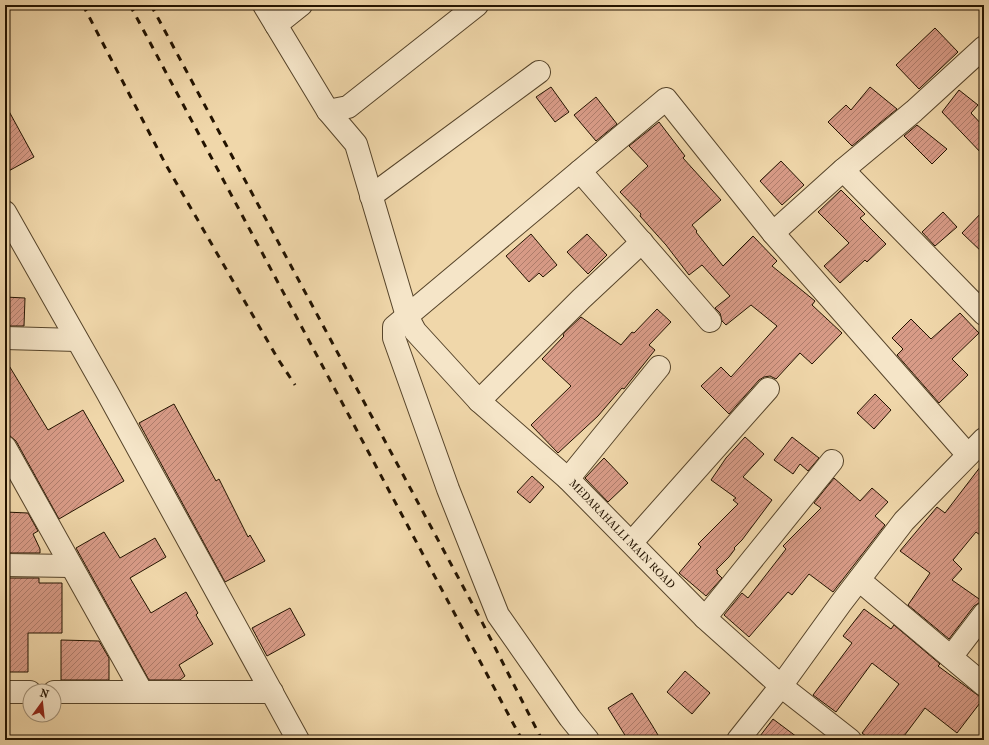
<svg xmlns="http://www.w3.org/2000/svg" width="989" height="745" viewBox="0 0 989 745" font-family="'IM FELL French Canon',serif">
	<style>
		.building { fill: url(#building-hatch); stroke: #231300 }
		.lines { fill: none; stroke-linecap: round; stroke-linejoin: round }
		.minor-casing { stroke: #56442a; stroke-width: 24 }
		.tertiary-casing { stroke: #56442a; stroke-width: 24 }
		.minor { stroke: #f5e5c8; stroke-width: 22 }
		.tertiary { stroke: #f5e5c8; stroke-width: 22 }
		.rail { stroke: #231300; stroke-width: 3; stroke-dasharray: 7 7; stroke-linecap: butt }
		.labels { text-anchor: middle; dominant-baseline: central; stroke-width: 3; stroke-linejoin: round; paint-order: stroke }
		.street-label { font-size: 11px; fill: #231300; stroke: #f5e5c8 }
	</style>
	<defs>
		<pattern id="building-hatch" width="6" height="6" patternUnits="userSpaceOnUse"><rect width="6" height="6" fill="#d89b87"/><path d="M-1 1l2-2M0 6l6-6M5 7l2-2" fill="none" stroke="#af7d6c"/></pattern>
	</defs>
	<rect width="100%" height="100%" fill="#f0d7aa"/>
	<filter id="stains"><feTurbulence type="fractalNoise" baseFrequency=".005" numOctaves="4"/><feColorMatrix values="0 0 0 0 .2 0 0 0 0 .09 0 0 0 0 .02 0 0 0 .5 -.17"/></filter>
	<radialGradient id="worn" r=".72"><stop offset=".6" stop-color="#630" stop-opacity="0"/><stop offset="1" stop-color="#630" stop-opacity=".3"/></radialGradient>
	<g class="building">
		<path d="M935,28l23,24 -39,37 -23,-24z"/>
		<path d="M551,87l18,25 -14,10 -19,-25z"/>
		<path d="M870,87l27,22 -45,37 -24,-24 18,-17 5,5z"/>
		<path d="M959,90l19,15 -7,8 13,14v29l-42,-44z"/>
		<path d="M596,97l21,27 -21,17 -22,-26z"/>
		<path d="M5,104l29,53 -29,16z"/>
		<path d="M659,122l26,34 -2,2 38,42 -29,25 5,6 -1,1 27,34 30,-30 24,25 -5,5 43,35 -3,4 30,28 -30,31 -12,-11 -24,26 -6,-3 -6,1 -5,3 -30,34 -28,-28 20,-19 10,10 46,-51 -26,-21 -25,20 -4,-4 -2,-8 -5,-5 15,-12 -28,-31 -13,10 -23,-30 -26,-29 1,-2 -21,-22 28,-26 -19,-20z"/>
		<path d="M917,125l30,24 -15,15 -28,-28z"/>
		<path d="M781,161l23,24 -22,20 -22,-24z"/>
		<path d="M841,190l24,24 -5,4 26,26 -19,18 -2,-2 -25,23 -16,-17 25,-23 -31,-31z"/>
		<path d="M984,210v44l-22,-21z"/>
		<path d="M943,212l14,15 -22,19 -13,-14z"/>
		<path d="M531,234l26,31 -14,12 -4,-4 -10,9 -23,-26z"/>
		<path d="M587,234l20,21 -19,19 -21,-22z"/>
		<path d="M5,297l20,1 -1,28h-19z"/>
		<path d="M657,309l14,13 -22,23 6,5 -31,39 -2,-1 -24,28 -40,37 -27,-28 40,-39 -29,-27 22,-23 -1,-1 1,-2 17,-16 40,28 11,-13 2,1z"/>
		<path d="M960,313l19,20 -27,26 16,16 -29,28 -42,-48 6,-6 -11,-11 19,-19 20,20z"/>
		<path d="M5,359l43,71 35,-20 41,71 -65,38 -43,-78 -6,-5 -5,-9z"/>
		<path d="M875,394l16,16 -17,19 -17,-16z"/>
		<path d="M174,404l42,77 3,-2 29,58 2,-2 15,26 -40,21 -86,-159z"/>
		<path d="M745,437l19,17 -21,23 29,23 -30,40 -8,8 1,1 -6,8 -13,13 2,1 -1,2 5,5 -16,18 -27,-23 22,-26 -3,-3 40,-40 -5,-4 3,-2 -25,-18 15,-22z"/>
		<path d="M792,437l27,21 -11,13 -8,-7 -7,10 -19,-14z"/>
		<path d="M604,458l24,25 -20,19 -23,-24z"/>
		<path d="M984,462v76l-8,-6 -23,28 9,9 -10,11 30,21 -8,5 -25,33 -41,-34 22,-32 -30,-22 37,-44 8,6z"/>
		<path d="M532,476l12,11 -14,16 -13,-11z"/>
		<path d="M834,478l26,23 12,-13 16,14 -13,14 10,9 -52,67 -24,-18 -17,21 -4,-3 -39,45 -25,-22 18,-22 6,5 38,-49 -3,-3 38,-38 -7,-5z"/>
		<path d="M5,512l23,1 10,18 -5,3 7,15v4h-35z"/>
		<path d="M104,532l16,26 35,-20 11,19 -36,21 21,35 35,-21 12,21 -2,2 17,29 -34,21 6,11 -5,4h-31l-73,-132z"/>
		<path d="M5,578h34v5h23v50h-34v39h-23z"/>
		<path d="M290,608l15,27 -38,21 -15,-28z"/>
		<path d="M864,609l27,20 3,-4 46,39 -2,2 45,33 -26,34 -32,-25 -24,32h-30l-9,-7 37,-49 -27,-21 -36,49 -23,-17 39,-52 -9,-7z"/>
		<path d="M61,640l38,1 10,17v22h-48z"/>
		<path d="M685,671l25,22 -18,21 -25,-22z"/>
		<path d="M632,693l20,32 9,15h-33l-20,-32z"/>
		<path d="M773,719l28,21h-44z"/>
	</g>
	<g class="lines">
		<g class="minor-casing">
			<g id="minor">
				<path d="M276,25l25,-20"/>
				<path d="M328,111l20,-4 129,-102"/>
				<path d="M843,170l141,144"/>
				<path d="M580,171l130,150"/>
				<path d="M371,196l168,-124"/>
				<path d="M5,212l102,180 191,348"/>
				<path d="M773,233l195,222"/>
				<path d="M5,338l72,2"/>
				<path d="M479,401l102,-102 61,-57"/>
				<path d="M5,447l137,245"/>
				<path d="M568,479l91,-112"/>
				<path d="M632,542l136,-153"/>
				<path d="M5,565l66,1"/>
				<path d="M859,580l125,105"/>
				<path d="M705,618l127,-157"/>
				<path d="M951,657l33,-43"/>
				<path d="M5,692h25"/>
				<path d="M54,692h218"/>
				<path d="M588,740l-18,-22 -72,-103 -50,-126 -54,-151v-11l272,-228 107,134 70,-63 71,-59 70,-64"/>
				<path d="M738,740l43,-54 60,-83 63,-82 80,-82"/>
			</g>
		</g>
		<g class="tertiary-casing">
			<path id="tertiary" d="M264,5l64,106 28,33 51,172 8,15 64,70 89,78 137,139 76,68 69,54"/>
		</g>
		<use href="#minor" class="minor"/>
		<use href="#tertiary" class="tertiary"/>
		<g class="rail">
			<path d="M83,5l83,160 112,194 17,26"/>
			<path d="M130,5l392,735"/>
			<path d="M151,5l330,615 61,120"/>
		</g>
	</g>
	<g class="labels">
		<g class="street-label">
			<text transform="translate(622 534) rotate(46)">MEDARAHALLI MAIN ROAD</text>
		</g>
	</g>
	<rect width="989" height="745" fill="none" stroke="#f0d7aa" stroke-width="20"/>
	<rect x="6" y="6" width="977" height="733" fill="none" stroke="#231300" stroke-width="2"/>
	<rect x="10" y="10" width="969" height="725" fill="none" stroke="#231300"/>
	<g transform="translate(42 703) rotate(15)"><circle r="19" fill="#f5e5c8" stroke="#a19178"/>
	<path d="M0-3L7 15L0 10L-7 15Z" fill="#8f2418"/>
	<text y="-6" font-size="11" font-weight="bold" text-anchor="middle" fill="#231300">N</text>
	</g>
	<rect width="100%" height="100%" filter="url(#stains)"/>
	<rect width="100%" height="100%" fill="url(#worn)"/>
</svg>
